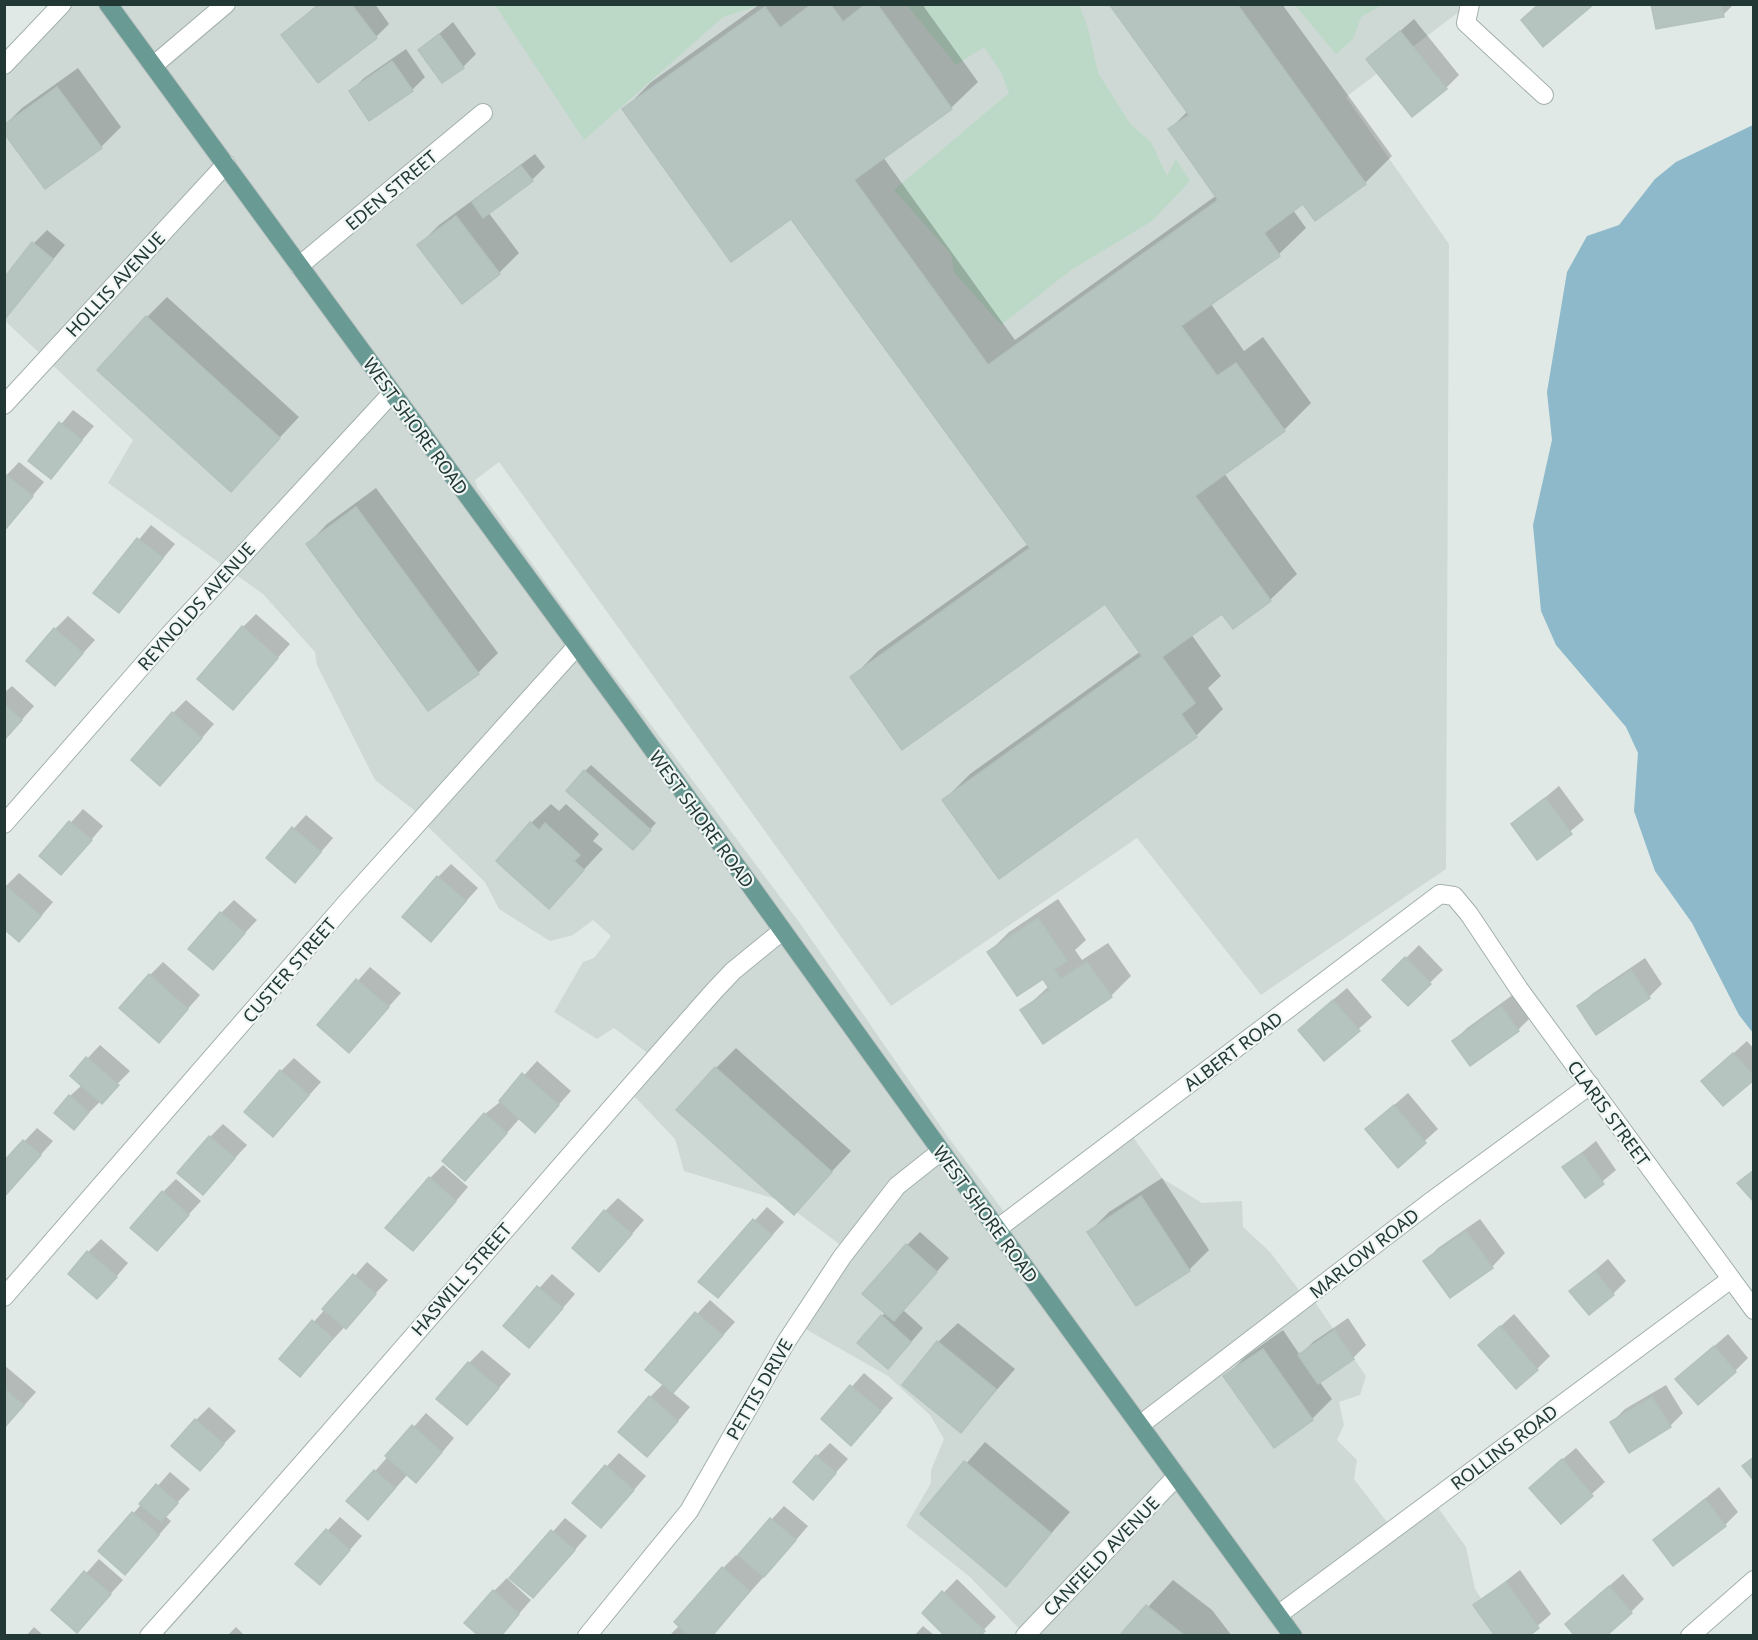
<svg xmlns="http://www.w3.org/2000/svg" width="1758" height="1640" viewBox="0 0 1758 1640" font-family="'Noto Sans',sans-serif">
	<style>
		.built { fill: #ced9d5 }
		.green { fill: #bbd9c6 }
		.water { fill: #8db9ca }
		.shadow { fill: #0003 }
		.building { fill: #b6c4c0; stroke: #b3c2be; stroke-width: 1.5 }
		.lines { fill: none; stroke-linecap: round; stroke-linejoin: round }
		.minor-casing { stroke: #a3b0ad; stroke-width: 20 }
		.primary-casing { stroke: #bdc3c2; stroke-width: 20 }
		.minor { stroke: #fff; stroke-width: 18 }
		.primary { stroke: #699b94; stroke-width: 18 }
		.labels { text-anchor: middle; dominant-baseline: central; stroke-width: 4.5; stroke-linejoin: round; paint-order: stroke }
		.street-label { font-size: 18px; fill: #223835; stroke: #f0f6f4 }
	</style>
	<rect width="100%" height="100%" fill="#e0e9e6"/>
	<path class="built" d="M64,4l1404,1 -122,92 103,147 -3,625 -185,126 -124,-157 -246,168 -392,-544 -24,18 2,7 111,154 214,285 146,211 57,76 123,-83 35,49 39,24 40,-2 1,26 27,25 32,42 10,4 54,78 -6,19 -21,7 5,23 -7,15 20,20 -3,19 36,47 46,-21 30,42 9,42 30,46h-480l-55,-58 -64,-51 25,-43v-13l13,-31 -14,-24 -42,-39 -86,-49 45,-77 -65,-49 -98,-30 -9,-32 -41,-43 2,-8 22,-27 -44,-33 -17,11 -43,-27 29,-50 11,-4 17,-22 -18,-16 -20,15 -23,6 -51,-32 -14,-27 -57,-55 -5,-10 -48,-37 -58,-115 -2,-13 -52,-58 -155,-111 25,-43 -128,-119 -1,-253z"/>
	<g class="green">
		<path d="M906,4l173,1 9,23 10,45 33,52 20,17 16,34 9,-17 14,22 -38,40 -81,49 -70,55 -47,-53 -3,-18 -57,-64 115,-97 -8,-21 -17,-25 -28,18z"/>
		<path d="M495,5h265l-37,12 -139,123z"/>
		<path d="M1295,5h87l-21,12 -8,22 -17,15z"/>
	</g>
	<path class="water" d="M1753,125v908l-14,-18 -47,-92 -37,-52 -21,-60 4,-58 -12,-26 -70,-82 -15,-34 -8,-86 19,-85 -5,-48 20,-120 20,-36 32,-11 36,-46 21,-17z"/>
	<g class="shadow">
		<path d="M318,4h57l14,20 -13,13 -93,-2z"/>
		<path d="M760,4h162l56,78 -27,26 -68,49 132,183 202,-145 -47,-66 18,-18 -77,-107h171l110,152 -27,27 -50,36 -12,-17 -10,8 13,18 -27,26 -68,50 33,47 19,-14 48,66 -27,27 -60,43 73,101 -27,26 -37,27 -11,-15 -31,22 30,42 -13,12 15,21 -27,27 -252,64 26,-26 171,-123 -35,-49 -254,76 26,-27 150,-107 -236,-327 -168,-107 26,-27z"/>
		<path d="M1653,4h81l-11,11z"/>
		<path d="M1414,19l45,56 -13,13 -78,-29z"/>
		<path d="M453,22l23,32 -13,13 -43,-17z"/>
		<path d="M406,49l19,28 -13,13 -61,1 13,-13z"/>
		<path d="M78,68l43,59 -20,20 -97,-21 18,-18z"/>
		<path d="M535,154l10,13 -13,13 -44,32 31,41 -20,20 -80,-28 20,-20z"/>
		<path d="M47,230l18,15 -61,74 30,-76z"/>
		<path d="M167,297l132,120 -68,73 -84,-173z"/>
		<path d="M73,410l21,16 -43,51 -21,-16z"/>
		<path d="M19,462l25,20 -40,48v-52z"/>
		<path d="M376,488l122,165 -20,20 -170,-129 19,-20z"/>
		<path d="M151,525l24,19 -56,67 -24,-18z"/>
		<path d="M256,614l34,30 -57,64 10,-81z"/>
		<path d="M68,616l27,24 -40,44v-55z"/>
		<path d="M12,686l22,20 -29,33 -1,-46z"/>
		<path d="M186,700l28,24 -41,47v-58z"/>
		<path d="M591,765l65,58 -17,19 -54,-71z"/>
		<path d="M1559,786l25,34 -46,38 -25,-34z"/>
		<path d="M551,804l8,7 7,-7 33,30 -6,7 10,8 -54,58 -18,-84z"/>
		<path d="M83,809l20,17 -29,34 -33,-4z"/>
		<path d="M306,815l27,23 -25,29 -40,-10z"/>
		<path d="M451,864l27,24 -47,52 7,-63z"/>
		<path d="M19,873l34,29 -21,25h-28v-39z"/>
		<path d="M1058,899l28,41 -11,10 7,10 26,-17 23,33 -20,20 -89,15 27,-25 -6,-9 -54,-25 20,-20z"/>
		<path d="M234,900l23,20 -44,48 8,-55z"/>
		<path d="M1419,945l24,25 -35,34 -24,-24z"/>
		<path d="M1645,958l17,26 -13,13 -70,10 13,-13z"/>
		<path d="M163,962l37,33 -28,32 -22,-52z"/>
		<path d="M370,967l31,26 -52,58 -30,-26z"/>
		<path d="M1347,988l25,29 -47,42 -12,-42z"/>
		<path d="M1514,994l17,23 -13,13 -64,11 13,-13z"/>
		<path d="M1747,1041l7,8v29l-51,3z"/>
		<path d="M100,1045l30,26 -56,57 -4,-32 12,-11 -10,-10z"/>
		<path d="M736,1048l115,103 -58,62 -77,-145z"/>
		<path d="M294,1058l27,24 -48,53 8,-64z"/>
		<path d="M537,1061l34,30 -36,40 -15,-13 -42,48 7,-52 15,-12z"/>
		<path d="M1408,1093l30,36 -40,36 -31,-36z"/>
		<path d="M223,1124l24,21 -44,48 7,-56z"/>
		<path d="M37,1128l16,13 -49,55v-33z"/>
		<path d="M1596,1141l20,29 -31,26 -21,-29z"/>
		<path d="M443,1165l25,22 -42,49 4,-58z"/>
		<path d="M1162,1178l47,72 -20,20 -100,-38 20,-20z"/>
		<path d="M176,1179l25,22 -44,48 6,-57z"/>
		<path d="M618,1198l26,22 -32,37 -7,-46z"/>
		<path d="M767,1207l17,15 -66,74 -18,-15z"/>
		<path d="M1480,1219l25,34 -13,14 -41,29 -26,-34 13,-14z"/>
		<path d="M920,1232l29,26 -46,52 20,18 -22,26 -19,-38 4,-4 21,-67z"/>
		<path d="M101,1239l27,24 -18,21 -22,-32z"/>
		<path d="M1608,1259l18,22 -13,13 -42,-3z"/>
		<path d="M367,1262l21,18 -88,95 -19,-16z"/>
		<path d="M552,1274l23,20 -33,38 -36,-7z"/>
		<path d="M710,1300l25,22 -63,70 18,15 -30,35 -10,-45 14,-14 -17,-14z"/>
		<path d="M1514,1314l36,42 -13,13 -57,-24z"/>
		<path d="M1348,1318l18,27 -13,13 -34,23 13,18 -20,20 -87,-42 20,-20 38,-27 17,25 13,-13z"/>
		<path d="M958,1323l57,46 -54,62 -23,-89z"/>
		<path d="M1728,1334l20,24 -13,13 -58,8z"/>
		<path d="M482,1350l29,24 -31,36 -11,-47z"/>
		<path d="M4,1365l32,27 -32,36z"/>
		<path d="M864,1373l29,25 -29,33 -41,-12z"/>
		<path d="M1666,1385l17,28 -13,13 -58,-4 13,-13z"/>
		<path d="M209,1407l27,24 -36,38 -4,-49z"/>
		<path d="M426,1413l28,25 -25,30 -13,13 -8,-7 -27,31 -32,-4z"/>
		<path d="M985,1442l85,70 -64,73 -84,-71z"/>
		<path d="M830,1443l18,16 -35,39 4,-42z"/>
		<path d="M1576,1448l29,34 -44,40 -17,-47z"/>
		<path d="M619,1453l27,23 -32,37 -40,-11z"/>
		<path d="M170,1472l20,17 -25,27 6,5 -33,38 -38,-8z"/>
		<path d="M1719,1487l19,25 -13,13 -70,15z"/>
		<path d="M784,1506l24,20 -31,36 -66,74h-42l11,-11 -4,-3 47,-54 13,-13 2,1z"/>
		<path d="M340,1517l22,19 -30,34 -35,-6z"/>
		<path d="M565,1518l22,18 -41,47 -34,-5z"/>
		<path d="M99,1559l24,21 -46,51 -24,-21z"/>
		<path d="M1520,1570l31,44 -25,22 -51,-31z"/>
		<path d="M1623,1574l21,25 -13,13 -51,-1z"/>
		<path d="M507,1578l24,22 -27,31 -10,-40z"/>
		<path d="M957,1579l39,38 -18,19 -54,-23z"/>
		<path d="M1173,1580l39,30 20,26h-111z"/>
		<path d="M923,1626l12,10h-21z"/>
		<path d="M34,1627l10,9h-18z"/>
		<path d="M236,1627l9,9h-18z"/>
	</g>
	<g class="building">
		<path d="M320,4h31l26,34 -59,45 -37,-48z"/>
		<path d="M812,4h18l13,18 23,-18h11l75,105 -98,71 134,185 230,-165 -50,-71 21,-14 -80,-111h128l129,180 -51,37 -12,-17 -39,29 16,23 -99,70 36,50 19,-13 49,68 -90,65 76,105 -38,28 -11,-15 -60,43 33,46 -14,11 16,23 -198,142 -57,-79 200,-144 -37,-52 -203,146 -52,-73 180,-129 -239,-329 -60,43 -109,-153 143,-102 15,21z"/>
		<path d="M1539,4h55l-51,43 -22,-27z"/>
		<path d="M1651,4h70l3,13 -68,12z"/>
		<path d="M1400,31l47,58 -35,28 -46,-58z"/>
		<path d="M439,34l25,34 -22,15 -24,-33z"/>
		<path d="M392,61l21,30 -44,30 -20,-30z"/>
		<path d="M57,87l45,61 -57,41 -41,-56v-8z"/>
		<path d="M521,166l12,15 -50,37 -11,-16z"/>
		<path d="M456,216l44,58 -38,30 -45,-59z"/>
		<path d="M32,242l21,17 -49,61v-42z"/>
		<path d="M146,316l134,122 -49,54 -134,-122z"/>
		<path d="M59,422l23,18 -31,39 -23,-18z"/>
		<path d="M5,474l28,22 -29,35v-56z"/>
		<path d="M356,507l123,167 -51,37 -122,-167z"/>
		<path d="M137,538l26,20 -44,55 -26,-20z"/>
		<path d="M242,626l36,32 -45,52 -36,-31z"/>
		<path d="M54,628l29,25 -28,33 -29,-25z"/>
		<path d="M4,704l18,16 -18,20z"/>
		<path d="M172,712l30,26 -42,48 -29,-26z"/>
		<path d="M584,770l67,60 -18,20 -67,-59z"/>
		<path d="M1545,798l27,36 -35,26 -26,-36z"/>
		<path d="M69,821l23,19 -31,35 -22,-19z"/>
		<path d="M530,822l9,8 6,-7 35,32 -6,6 10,9 -35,39 -53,-48z"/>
		<path d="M292,827l29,25 -26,31 -29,-25z"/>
		<path d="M437,876l29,25 -35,41 -29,-25z"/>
		<path d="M5,885l36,31 -22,26 -15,-13z"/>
		<path d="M220,912l25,21 -32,37 -25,-21z"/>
		<path d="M1038,918l29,43 -13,8 7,10 26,-17 25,35 -69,47 -23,-34 30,-20 -7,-11 -26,17 -30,-44z"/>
		<path d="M1405,957l26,27 -23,22 -26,-26z"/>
		<path d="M1631,970l19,28 -54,37 -19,-29z"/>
		<path d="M149,974l39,35 -29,34 -40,-35z"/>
		<path d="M356,979l33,28 -40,46 -32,-28z"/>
		<path d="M1333,1000l27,31 -36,30 -26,-31z"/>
		<path d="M1501,1006l18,25 -49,35 -18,-25z"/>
		<path d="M1733,1053l21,23v4l-31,26 -22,-25z"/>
		<path d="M86,1057l33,28 -17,19 -32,-28z"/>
		<path d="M715,1067l117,105 -38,43 -118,-105z"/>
		<path d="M280,1070l29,25 -36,42 -29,-25z"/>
		<path d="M522,1073l37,32 -24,28 -36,-32z"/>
		<path d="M69,1095l20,17 -15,18 -20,-17z"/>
		<path d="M1394,1105l32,38 -28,25 -33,-39z"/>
		<path d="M484,1113l23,20 -42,48 -23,-20z"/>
		<path d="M209,1136l26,22 -32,37 -26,-22z"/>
		<path d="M23,1140l18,15 -37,42v-36z"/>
		<path d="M1582,1153l22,31 -19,14 -23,-31z"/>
		<path d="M1754,1170v32l-17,-19z"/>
		<path d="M429,1177l27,24 -43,50 -28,-23z"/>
		<path d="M162,1191l27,24 -32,36 -27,-23z"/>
		<path d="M1141,1196l49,75 -54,35 -49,-74z"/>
		<path d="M604,1210l28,24 -33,38 -27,-24z"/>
		<path d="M753,1219l19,16 -54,63 -20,-16z"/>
		<path d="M1466,1231l27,37 -43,30 -27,-37z"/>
		<path d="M906,1244l31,28 -43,49 -32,-27z"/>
		<path d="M87,1251l30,26 -20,22 -29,-25z"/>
		<path d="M1595,1271l19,24 -25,20 -20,-24z"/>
		<path d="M353,1274l23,20 -30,35 -24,-20z"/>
		<path d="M537,1286l26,22 -34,40 -26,-22z"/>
		<path d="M695,1312l28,23 -50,58 -28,-23z"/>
		<path d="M881,1315l30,27 -23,27 -31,-26z"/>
		<path d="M312,1320l21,18 -33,39 -21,-18z"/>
		<path d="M1500,1326l38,44 -22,19 -38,-44z"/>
		<path d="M1334,1330l20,29 -36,25 -20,-29z"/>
		<path d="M937,1341l59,48 -35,44 -59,-48z"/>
		<path d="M1714,1346l22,26 -38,33 -23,-26z"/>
		<path d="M1263,1349l50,71 -39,28 -51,-72z"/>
		<path d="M468,1362l31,26 -32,37 -31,-26z"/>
		<path d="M850,1385l31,26 -30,35 -30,-27z"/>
		<path d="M4,1389l20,16 -20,23z"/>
		<path d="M649,1396l29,25 -31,36 -29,-25z"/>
		<path d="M1652,1397l19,30 -42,26 -19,-31z"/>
		<path d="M195,1419l29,25 -24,27 -29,-25z"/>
		<path d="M412,1425l30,27 -26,31 -31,-27z"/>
		<path d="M816,1455l20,18 -23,27 -20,-18z"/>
		<path d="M1754,1457v24l-12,-15z"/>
		<path d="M1562,1459l31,37 -32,28 -32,-36z"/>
		<path d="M964,1461l87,72 -45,54 -86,-73z"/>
		<path d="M605,1465l29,25 -33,38 -29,-25z"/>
		<path d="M374,1470l21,18 -27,32 -22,-19z"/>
		<path d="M156,1484l22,19 -17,19 -22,-18z"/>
		<path d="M1705,1499l21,27 -53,40 -20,-26z"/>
		<path d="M132,1512l27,23 -34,40 -27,-24z"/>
		<path d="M770,1518l26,22 -32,37 -26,-22z"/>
		<path d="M326,1529l24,21 -30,35 -25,-21z"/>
		<path d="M551,1530l24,20 -42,48 -24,-20z"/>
		<path d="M722,1567l28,24 -38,45h-23l-15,-14z"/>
		<path d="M84,1571l27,23 -34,39 -26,-23z"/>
		<path d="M1506,1582l33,46 -10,8h-34l-22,-31z"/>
		<path d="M1609,1586l23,27 -26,23h-31l-10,-12z"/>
		<path d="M493,1590l26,24 -18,22h-22l-15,-13z"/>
		<path d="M942,1591l43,40 -5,5h-35l-23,-23z"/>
		<path d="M1146,1605l39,31h-66z"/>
	</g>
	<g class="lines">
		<g class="minor-casing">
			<g id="minor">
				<path d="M1470,4l-4,19 78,72"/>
				<path d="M4,65l58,-61"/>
				<path d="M154,65l72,-61"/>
				<path d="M299,266l184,-153"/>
				<path d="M4,405l222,-241"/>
				<path d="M4,824l166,-190 222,-241"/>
				<path d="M997,1229l443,-335 14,2 15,18 50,75 235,321"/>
				<path d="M4,1297l343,-395 230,-256"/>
				<path d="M1140,1425l293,-225 157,-115"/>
				<path d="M1278,1615l453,-336"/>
				<path d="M149,1636c192,-212 376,-432 566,-646l18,-19 49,-40"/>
				<path d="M587,1636l102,-125 97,-169 56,-85 55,-71 44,-35"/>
				<path d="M1025,1636l152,-160"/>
				<path d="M1690,1636l64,-56"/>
			</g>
		</g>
		<g class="primary-casing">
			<path id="primary" d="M108,4l525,718 364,507 296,407"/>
		</g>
		<use href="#minor" class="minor"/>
		<use href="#primary" class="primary"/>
	</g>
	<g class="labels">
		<g class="street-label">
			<text transform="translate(391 190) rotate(-40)">EDEN STREET</text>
			<text transform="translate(115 284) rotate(-47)">HOLLIS AVENUE</text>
			<text transform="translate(416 426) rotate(54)">WEST SHORE ROAD</text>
			<text transform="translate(196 606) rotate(-48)">REYNOLDS AVENUE</text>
			<text transform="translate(702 819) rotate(54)">WEST SHORE ROAD</text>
			<text transform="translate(289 970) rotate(-49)">CUSTER STREET</text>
			<text transform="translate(1233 1051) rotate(-37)">ALBERT ROAD</text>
			<text transform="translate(1609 1113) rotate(54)">CLARIS STREET</text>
			<text transform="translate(986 1214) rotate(54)">WEST SHORE ROAD</text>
			<text transform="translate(1364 1253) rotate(-38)">MARLOW ROAD</text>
			<text transform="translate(461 1279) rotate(-49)">HASWILL STREET</text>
			<text transform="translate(759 1389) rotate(-60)">PETTIS DRIVE</text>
			<text transform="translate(1504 1447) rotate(-37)">ROLLINS ROAD</text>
			<text transform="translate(1101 1556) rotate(-46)">CANFIELD AVENUE</text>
		</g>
	</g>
	<rect width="1758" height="1640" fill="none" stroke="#223835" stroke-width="12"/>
</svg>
